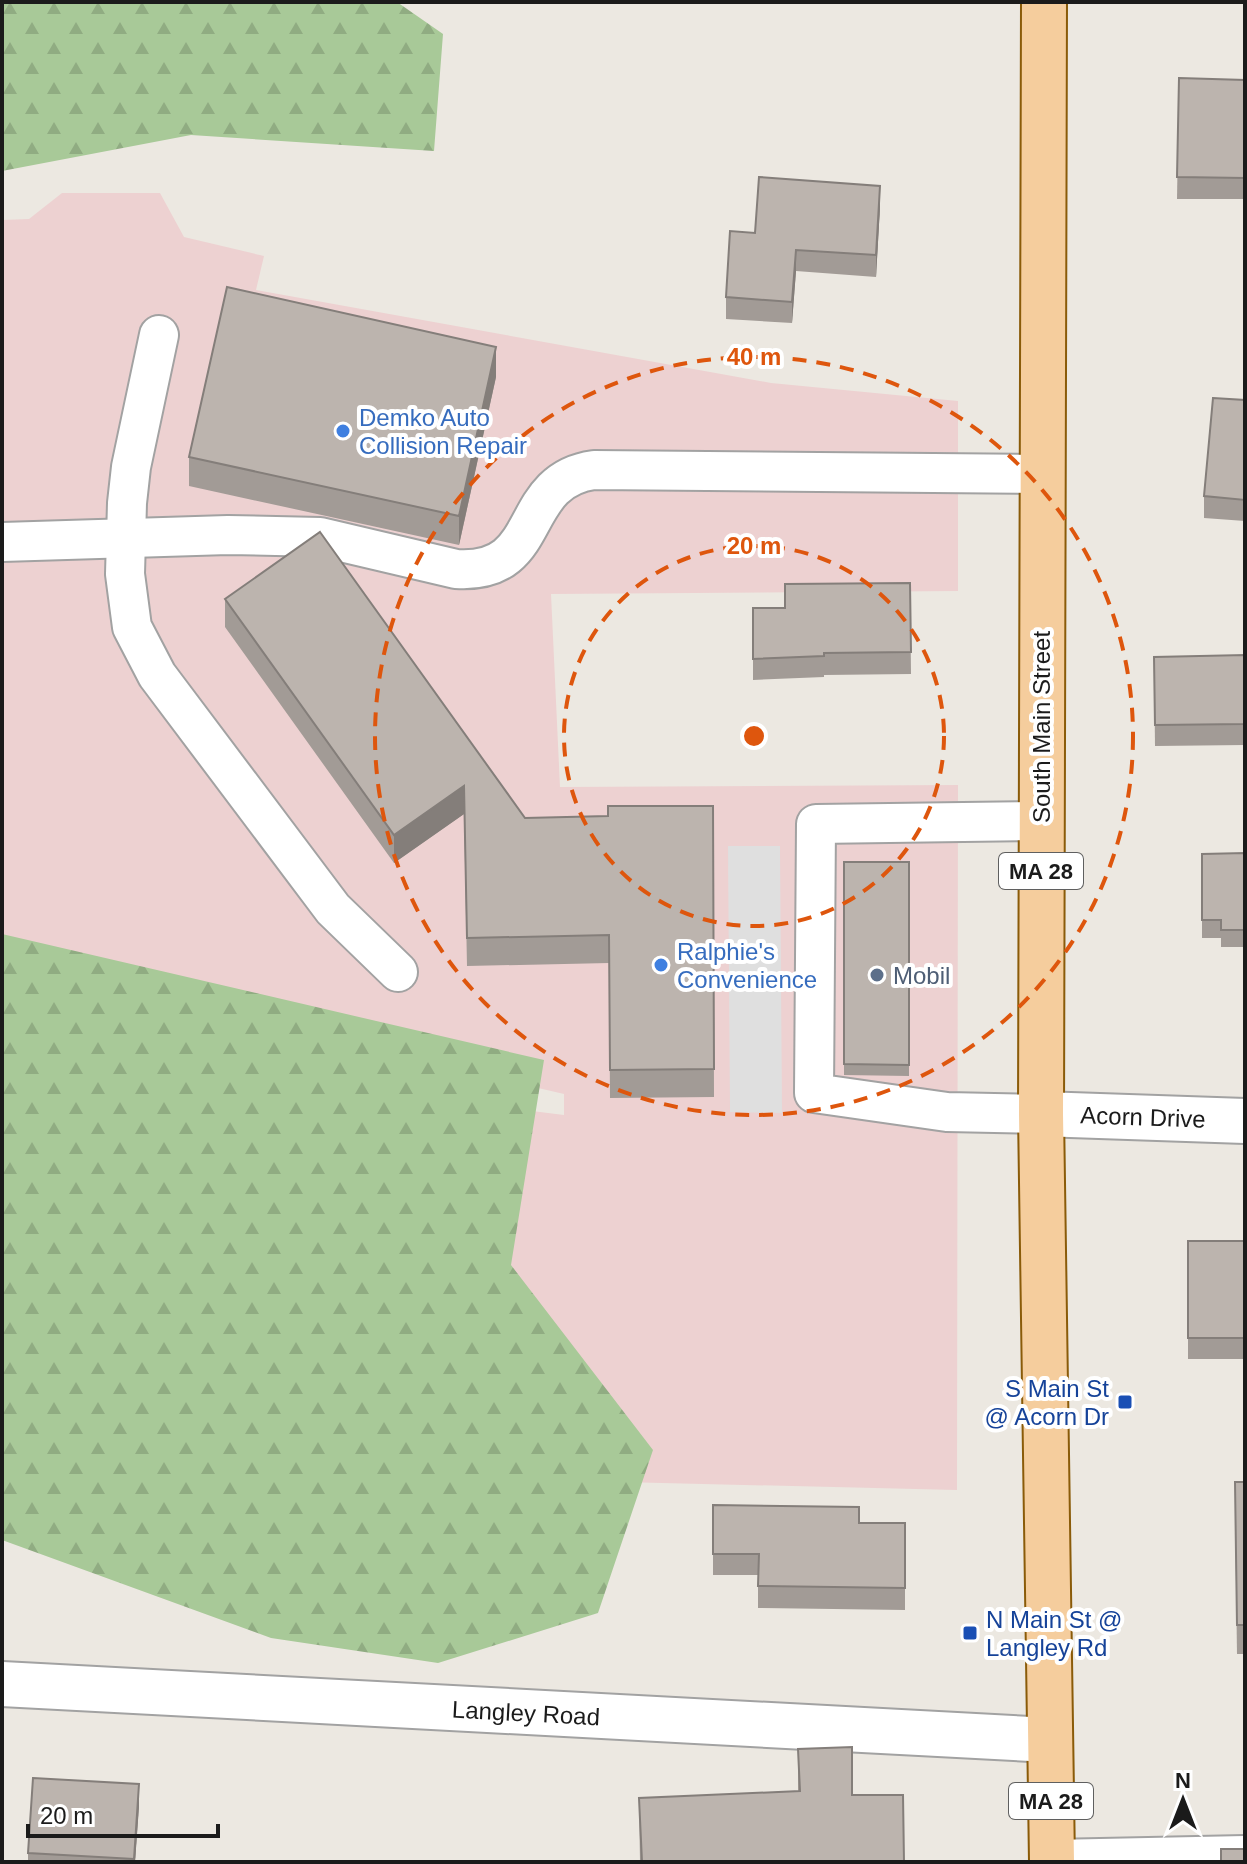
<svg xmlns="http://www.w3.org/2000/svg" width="1247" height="1864" viewBox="0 0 1247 1864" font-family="Helvetica,sans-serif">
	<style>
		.commercial { fill: #edd1d1 }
		.forest { fill: url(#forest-firs) }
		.parking { fill: #dfdfdf }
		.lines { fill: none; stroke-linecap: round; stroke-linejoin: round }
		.service-casing { stroke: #a2a2a2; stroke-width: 42 }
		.minor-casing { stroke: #a2a2a2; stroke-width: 48 }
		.primary-casing { stroke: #8a5b09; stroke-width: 48 }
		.service { stroke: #fff; stroke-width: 38 }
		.minor { stroke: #fff; stroke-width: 44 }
		.primary { stroke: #f5cd9d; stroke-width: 44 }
		.wall { fill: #a29b96 }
		.shaded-wall { fill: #847e7a }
		.building { fill: #bcb4ae; stroke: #847e7a; stroke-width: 2 }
		.ring { fill: none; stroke: #de560d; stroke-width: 4; stroke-dasharray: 14 10 }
		.shop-dot { fill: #3f7fe0; stroke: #fff; stroke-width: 3 }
		.service-dot { fill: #5c6f8a; stroke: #fff; stroke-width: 3 }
		.transit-dot { fill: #1a4fb4; stroke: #fff; stroke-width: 3 }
		.labels { text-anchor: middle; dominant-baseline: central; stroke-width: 8; stroke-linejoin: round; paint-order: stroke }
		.shield { fill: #fff; stroke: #5f5f5f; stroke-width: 2 }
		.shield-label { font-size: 22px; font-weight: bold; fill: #1b1b1b }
		.shop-label { font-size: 24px; fill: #366cbe; stroke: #fff; text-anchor: start }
		.street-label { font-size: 24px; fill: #1b1b1b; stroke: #fff }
		.service-label { font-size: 24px; fill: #4e5e75; stroke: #fff; text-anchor: start }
		.transit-label { font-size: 24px; fill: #164399; stroke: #fff; text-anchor: end }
		.centre { fill: #de560d; stroke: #fff; stroke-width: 4 }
		.ring-label { font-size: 24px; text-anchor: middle; font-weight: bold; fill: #de560d; stroke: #fff; stroke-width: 8; stroke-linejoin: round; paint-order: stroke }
	</style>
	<defs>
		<pattern id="forest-firs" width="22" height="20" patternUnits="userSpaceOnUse" patternTransform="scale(2)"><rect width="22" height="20" fill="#a8c998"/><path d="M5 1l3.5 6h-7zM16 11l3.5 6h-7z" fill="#90ac82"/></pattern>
	</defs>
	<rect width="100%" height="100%" fill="#ece8e1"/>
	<path class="commercial" d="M62,193h98l24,44 80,19 -8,34 515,93 187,18v190l-407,3 9,193 398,-2 -1,705 -505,-12 -26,-380 138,17v-21l-562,-131v-743l27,-1z"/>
	<g class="forest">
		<path d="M2,2h395l46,32 -9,117 -243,-16 -189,36z"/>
		<path d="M2,934l542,126 -33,205 142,185 -55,163 -160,50 -167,-25 -269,-98z"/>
	</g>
	<path class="parking" d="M728,846h52l2,267 -52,-1z"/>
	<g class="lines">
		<g class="service-casing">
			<g id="service">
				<path d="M159,335l-28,132 -4,36 -2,71 7,53 25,48 176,234 65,63"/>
				<path d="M2,542l226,-7 92,2 136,32c91,6 58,-88 138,-99l447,4"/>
				<path d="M1041,821l-225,3 -2,269 133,19 94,2"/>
				<path d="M1052,1859l193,-4"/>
			</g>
		</g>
		<g class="minor-casing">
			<g id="minor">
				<path d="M1041,1114l204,7"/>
				<path d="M2,1684l1048,56"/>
			</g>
		</g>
		<g class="primary-casing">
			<path id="primary" d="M1044,2l-3,1112 11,748"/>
		</g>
		<use href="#service" class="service"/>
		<use href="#minor" class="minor"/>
		<use href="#primary" class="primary"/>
	</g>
	<g class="wall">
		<path d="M1179,78l66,2v119h-68z"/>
		<path d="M880,207l-4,70 -80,-6 -4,52 -66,-4v-22l29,-64z"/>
		<path d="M496,377l-37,168 -270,-59v-29z"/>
		<path d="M1245,400v121l-41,-3v-22z"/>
		<path d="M910,583l1,91 -87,1v2l-71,3v-72h32z"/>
		<path d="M225,599l300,219 83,-2 105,-10 1,291 -104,1 -1,-135 -142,3 -3,-152 -70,49 -169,-236z"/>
		<path d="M1245,655v90l-90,1 -1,-89z"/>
		<path d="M1245,853v94h-24v-9h-19v-84z"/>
		<path d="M844,862h65v214l-65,-1z"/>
		<rect x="1188" y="1241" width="57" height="118"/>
		<path d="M1245,1482v172h-8l-2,-143z"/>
		<path d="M713,1505l146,18h46v87l-147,-2v-33h-45z"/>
		<path d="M798,1749l54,46 52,67h-264l-1,-64 159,-7z"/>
		<path d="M139,1806l-4,56h-107v-9z"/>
	</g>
	<g class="shaded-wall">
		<path d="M880,186v21l-4,70v-22z"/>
		<path d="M796,250v21l-4,52v-21z"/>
		<path d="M496,347v30l-37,168v-29z"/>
		<path d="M464,786v28l-70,49v-28z"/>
		<path d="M139,1784v22l-4,56h-1z"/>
	</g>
	<g class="building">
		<path d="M1179,78l66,2v98l-68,-1z"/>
		<path d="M759,177l121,9 -4,69 -80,-5 -4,52 -66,-5 4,-66 25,2z"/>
		<path d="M227,287l269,60 -37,169 -270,-59z"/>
		<path d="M1213,398l32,2v100l-41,-4z"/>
		<path d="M320,532l205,286 83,-2v-10h105l1,263 -104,1 -1,-135 -142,3 -3,-152 -70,49 -169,-236z"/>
		<path d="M910,583l1,69 -87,1v3l-71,3v-51h32v-24z"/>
		<path d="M1245,655v69l-90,1 -1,-68z"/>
		<path d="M1245,853v77h-24v-10h-19v-66z"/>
		<path d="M844,862h65v203l-65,-1z"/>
		<rect x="1188" y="1241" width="57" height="97"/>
		<path d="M1235,1482h10v143h-8z"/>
		<path d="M713,1505l146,2v16h46v65l-147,-2 1,-32h-46z"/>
		<path d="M852,1747v48h51l1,67h-262l-3,-64 161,-7 -2,-42z"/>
		<path d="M33,1778l106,6 -5,75 -106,-6z"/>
		<rect x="1221" y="1849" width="24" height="13"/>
	</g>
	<g class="ring">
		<circle cx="754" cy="736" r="190"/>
		<circle cx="754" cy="736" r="379"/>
	</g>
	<g class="shop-dot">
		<circle cx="343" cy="431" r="8"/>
		<circle cx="661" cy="965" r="8"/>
	</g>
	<circle class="service-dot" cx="877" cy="975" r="8"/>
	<g class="transit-dot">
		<rect x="1117" y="1394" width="16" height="16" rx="4"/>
		<rect x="962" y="1625" width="16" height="16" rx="4"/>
	</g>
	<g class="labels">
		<g class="shield">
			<rect x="999" y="853" width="84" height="36" rx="6"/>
			<rect x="1009" y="1783" width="84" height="36" rx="6"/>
		</g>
		<g class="shield-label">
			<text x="1041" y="871">MA 28</text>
			<text x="1051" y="1801">MA 28</text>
		</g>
		<g class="shop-label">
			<text x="359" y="417">Demko Auto<tspan x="359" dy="28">Collision Repair</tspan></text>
			<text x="677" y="951">Ralphie's<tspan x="677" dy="28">Convenience</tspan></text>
		</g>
		<g class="street-label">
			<text transform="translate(1041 727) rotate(-90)">South Main Street</text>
			<text transform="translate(1143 1117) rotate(2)">Acorn Drive</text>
			<text transform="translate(526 1713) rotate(3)">Langley Road</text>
		</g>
		<g class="service-label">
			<text x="893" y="975">Mobil</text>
		</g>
		<g class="transit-label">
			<text x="1109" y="1388">S Main St<tspan x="1109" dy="28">@ Acorn Dr</tspan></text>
			<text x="986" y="1619" text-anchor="start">N Main St @<tspan x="986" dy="28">Langley Rd</tspan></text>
		</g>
	</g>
	<circle cx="754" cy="736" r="12" class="centre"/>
	<g class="ring-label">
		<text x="754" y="365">40 m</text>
		<text x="754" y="554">20 m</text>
	</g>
	<rect width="1247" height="1864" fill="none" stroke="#1b1b1b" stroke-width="8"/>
	<g transform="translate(1183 1800)" stroke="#ffffff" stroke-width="6" paint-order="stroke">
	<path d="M0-6L14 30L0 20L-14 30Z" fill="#1b1b1b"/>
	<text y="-12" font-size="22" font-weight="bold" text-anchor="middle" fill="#1b1b1b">N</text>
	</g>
	<path d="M28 1824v12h190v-12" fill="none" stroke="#1b1b1b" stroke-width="4"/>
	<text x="40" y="1824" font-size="24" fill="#1b1b1b" stroke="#ffffff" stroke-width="6" paint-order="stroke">20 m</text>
</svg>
